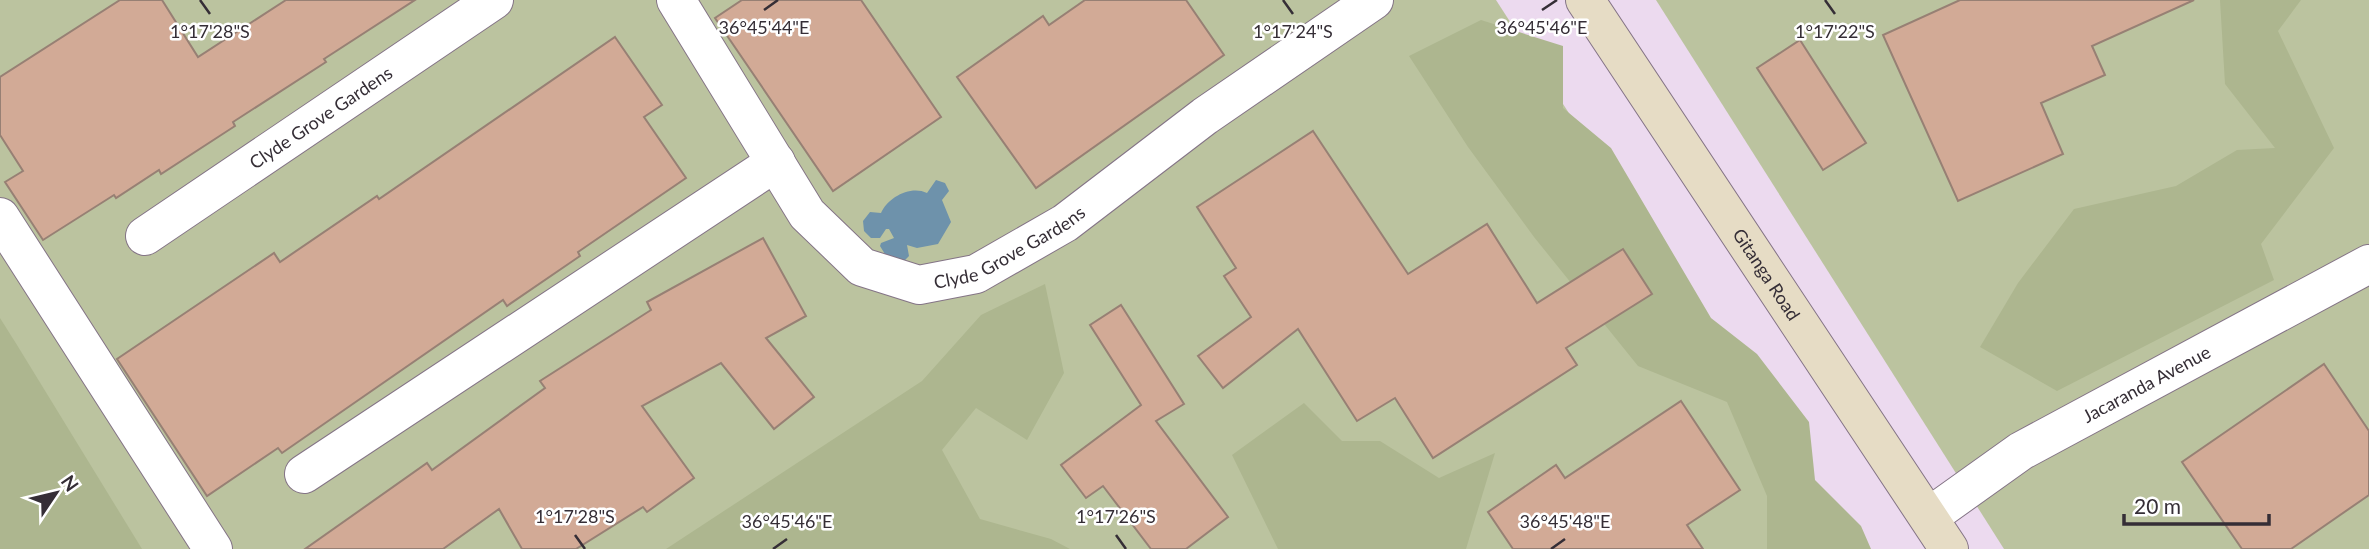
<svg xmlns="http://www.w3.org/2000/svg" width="2369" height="549" viewBox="0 0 2369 549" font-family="Lato,sans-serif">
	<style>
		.green { fill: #bbc39f }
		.forest { fill: #adb68f }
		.water { fill: #6e92ab }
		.building { fill: #d2aa96; stroke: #978074; stroke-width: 2 }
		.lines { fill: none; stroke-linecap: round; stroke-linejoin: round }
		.street-casing { stroke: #847486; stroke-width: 40 }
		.secondary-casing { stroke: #847486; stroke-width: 40 }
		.street { stroke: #fff; stroke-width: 38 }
		.secondary { stroke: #e6dcc5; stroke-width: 38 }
		.ticks { fill: none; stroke: #352e36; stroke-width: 2.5 }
		.labels { text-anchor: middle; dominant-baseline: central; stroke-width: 5; stroke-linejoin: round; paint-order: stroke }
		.street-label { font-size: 18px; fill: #352e36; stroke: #fff }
		.ticks-label { font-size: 18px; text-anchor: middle; fill: #352e36; stroke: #fff; stroke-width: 5; stroke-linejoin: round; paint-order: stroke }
	</style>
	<rect width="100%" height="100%" fill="#ecdaef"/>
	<g class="green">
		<path d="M0,0h1496l354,549h-1850z"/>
		<path d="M1656,0h713v549h-365z"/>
	</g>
	<g class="forest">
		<path d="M2220,0h81l-23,31 56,117 -73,96 13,36 -217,111 -77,-44 38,-64 56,-74 102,-23 61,-36 38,-2 -50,-64z"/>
		<path d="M1481,20l82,26v62l48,40 100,170 46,36 52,68 6,58 46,46 10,23h-104v-53l-40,-94 -89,-36 -104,-129 -66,-90 -59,-91z"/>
		<path d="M1045,284l19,89 -37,67 -51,-32 -34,42 38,69 71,20 19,10h-404l256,-168 59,-66z"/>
		<path d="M0,318l17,27 125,204h-142z"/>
		<path d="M1304,403l38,38h38l59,37 56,-25 -29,96h-188l-46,-94z"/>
	</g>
	<path class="water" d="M936,180l9,3 4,8 -7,9 9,22 -13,22 -21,4 -10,-3 2,11 -7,7 -11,1 -11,-18 1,-3 13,-5 -5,-9h-3l-6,9h-9l-7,-7 -1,-10 7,-9 11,1c7,-16 30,-28 46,-20z"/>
	<g class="building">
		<path d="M120,0h42l36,57 88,-57h129l-91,59 2,3 -93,60 2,4 -74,48 -2,-4 -43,28 -2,-3 -71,45 -38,-58 18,-11 -23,-36v-58z"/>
		<path d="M742,0h119l80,117 -108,74 -118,-173z"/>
		<path d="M1085,0h101l38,55 -188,133 -79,-111 86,-61 6,9z"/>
		<path d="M1960,0h234l-102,46 13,29 -64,28 22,51 -105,47 -75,-166z"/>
		<path d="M615,37l47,68 -18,12 42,61 -108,74 2,4 -73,50 -4,-6 -221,153 -4,-5 -71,48 -90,-137 157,-106 6,9 97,-66 2,3z"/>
		<path d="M1800,40l66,103 -43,27 -66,-102z"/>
		<path d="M1313,131l95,143 79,-50 50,79 86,-54 29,45 -86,54 11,17 -144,93 -38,-60 -38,23 -59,-92 -75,59 -25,-32 53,-39 -27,-41 12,-8 -39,-61z"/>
		<path d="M763,238l43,78 -40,22 48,59 -40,32 -53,-66 -79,43 52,72 -47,34 -4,-5 -67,42h-54l-23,-40 -56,40h-138l122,-86 5,7 113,-82 -5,-7 111,-71 -4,-8z"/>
		<path d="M1121,305l63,99 -28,17 72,96 -42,32h-35l-48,-63 -17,12 -25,-33 80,-60 -51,-80z"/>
		<path d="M2324,364l45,67v64l-78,54h-49l-60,-87z"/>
		<path d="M1681,401l59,89 -53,35 16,24h-190l-25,-37 68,-47 9,13z"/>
	</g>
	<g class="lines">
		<g class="street-casing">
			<g id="street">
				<path id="s1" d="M676,0l131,214 55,53 57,18 57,-11 89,-51 140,-107 169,-116"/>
				<path d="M0,217l213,332"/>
				<path id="s2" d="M145,236l349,-236"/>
				<path d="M304,474l472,-312"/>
				<path id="s3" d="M1930,516l91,-65 348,-187"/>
			</g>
		</g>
		<g class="secondary-casing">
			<g id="secondary">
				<path id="s4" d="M1585,0l364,549"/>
			</g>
		</g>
		<use href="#street" class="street"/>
		<use href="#secondary" class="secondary"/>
	</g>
	<path class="ticks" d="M200,0l10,14M1283,0l10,14M1825,0l10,14M764,10l14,-10M1542,10l15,-10M575,535l10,14M1116,535l10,14M773,549l14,-10M1551,549l14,-10"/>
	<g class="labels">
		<g class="street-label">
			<text stroke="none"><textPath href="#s2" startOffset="212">Clyde Grove Gardens</textPath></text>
			<text stroke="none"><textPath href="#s1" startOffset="486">Clyde Grove Gardens</textPath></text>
			<text stroke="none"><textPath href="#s4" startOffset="329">Gitanga Road</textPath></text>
			<text stroke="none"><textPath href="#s3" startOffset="254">Jacaranda Avenue</textPath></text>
		</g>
	</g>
	<g class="ticks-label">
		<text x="764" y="34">36°45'44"E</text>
		<text x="1542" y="34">36°45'46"E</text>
		<text x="210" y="38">1°17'28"S</text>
		<text x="1293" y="38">1°17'24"S</text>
		<text x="1835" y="38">1°17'22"S</text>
		<text x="575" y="523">1°17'28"S</text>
		<text x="1116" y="523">1°17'26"S</text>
		<text x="787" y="528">36°45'46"E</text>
		<text x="1565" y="528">36°45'48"E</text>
	</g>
	<g transform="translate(56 493) rotate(55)" stroke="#ffffff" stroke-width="5" paint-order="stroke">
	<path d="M0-5L12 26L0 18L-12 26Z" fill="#352e36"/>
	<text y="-10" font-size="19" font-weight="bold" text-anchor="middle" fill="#352e36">N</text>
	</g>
	<path d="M2124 514v10h145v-10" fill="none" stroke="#352e36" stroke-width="3.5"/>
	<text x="2134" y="514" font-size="21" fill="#352e36" stroke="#ffffff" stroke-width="5" paint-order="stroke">20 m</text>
</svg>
